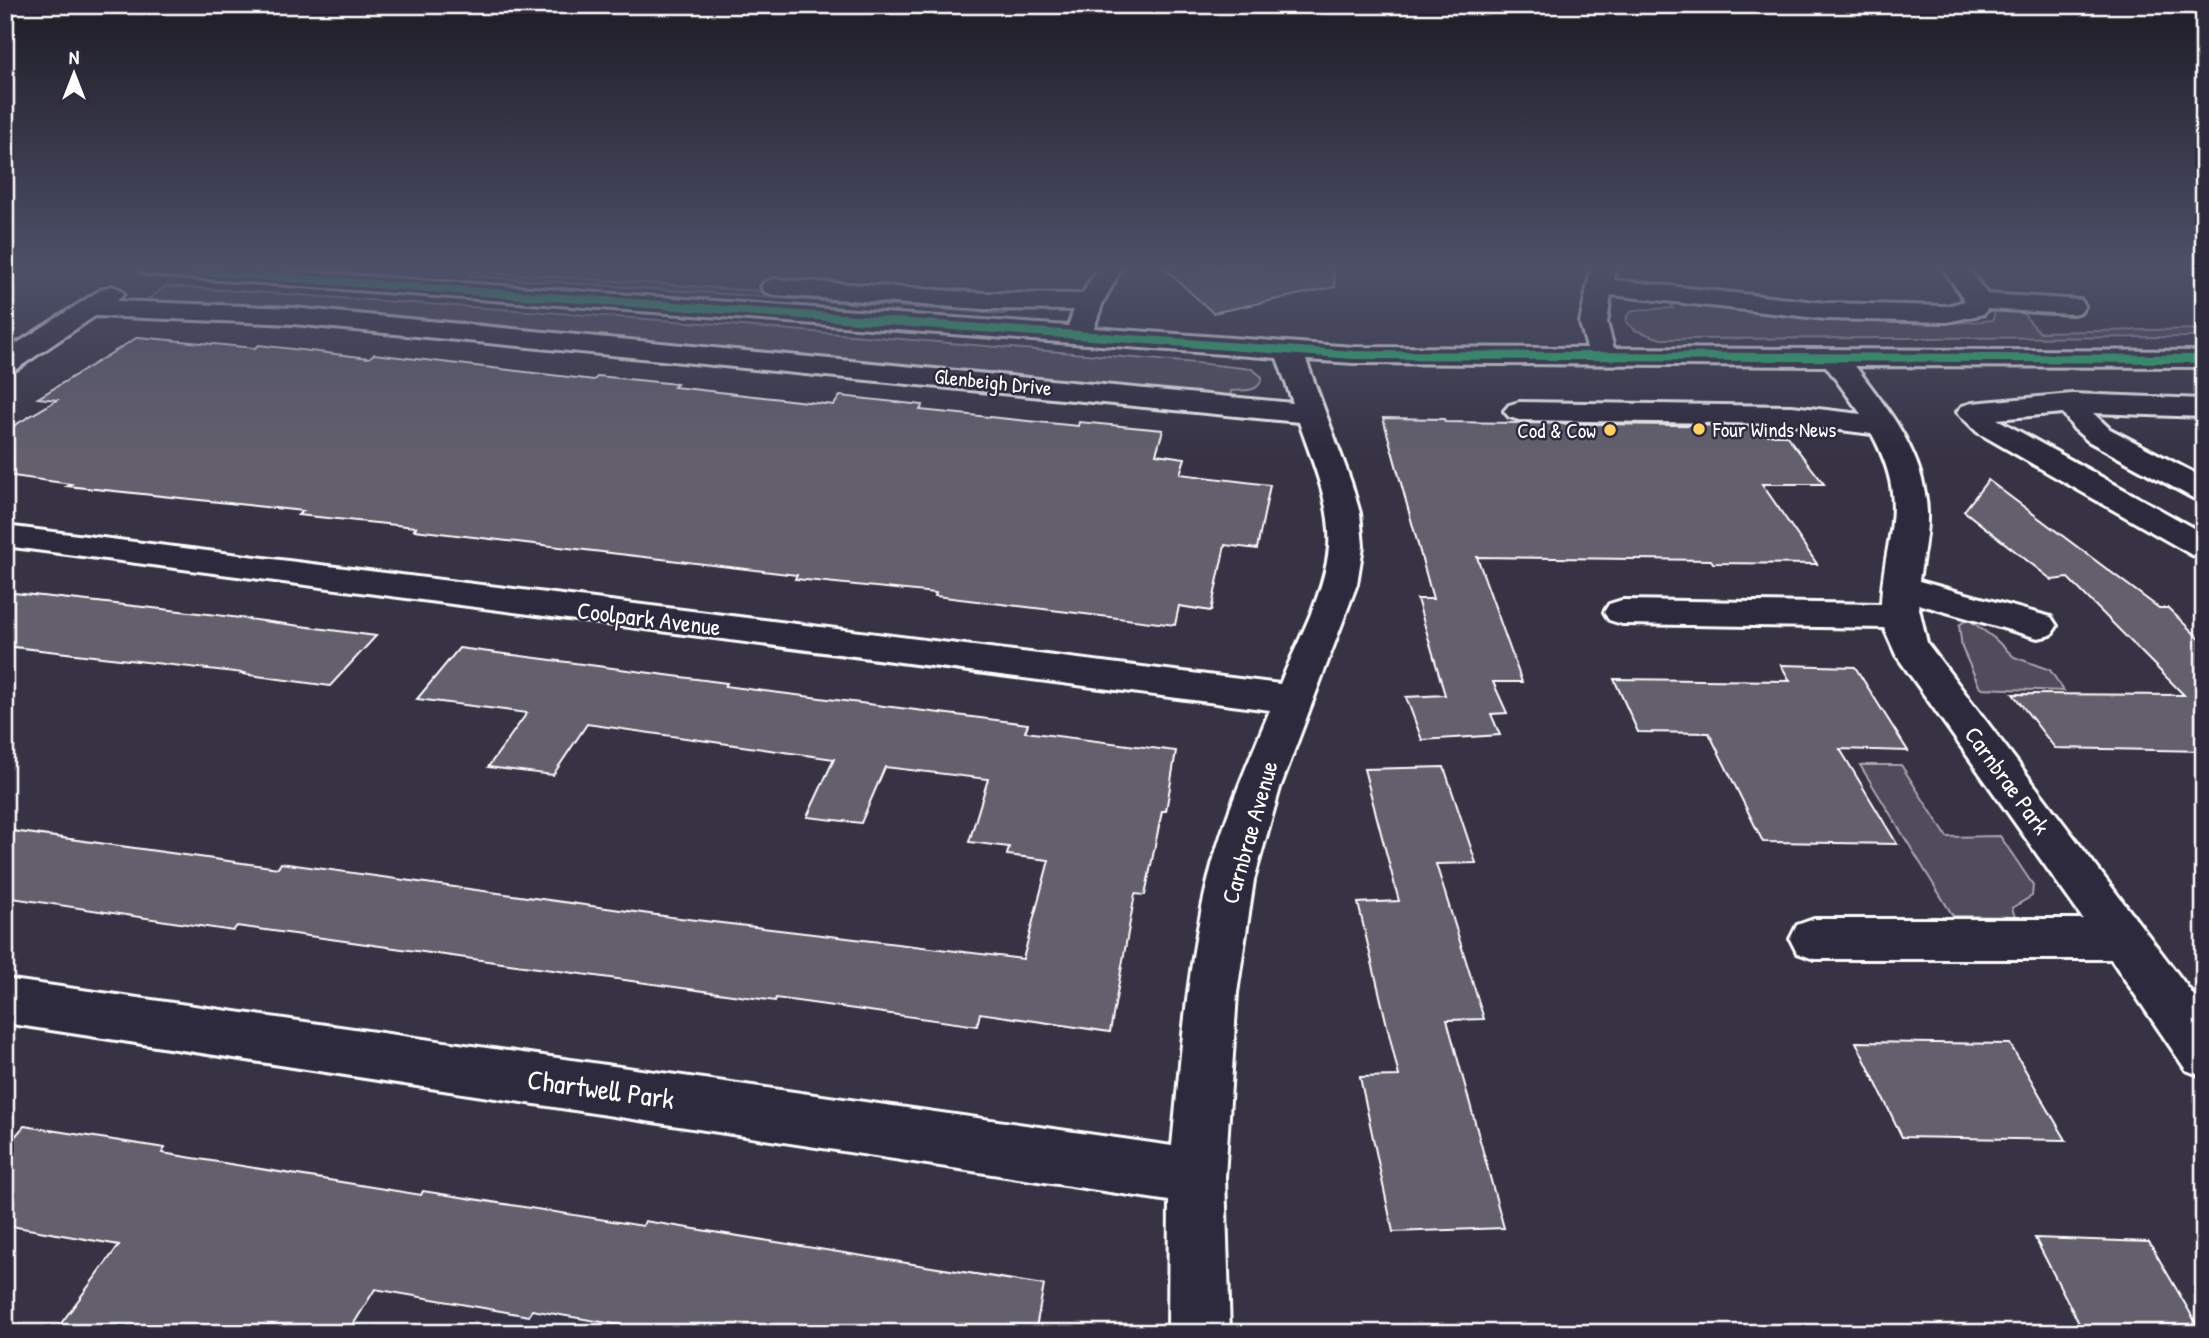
<svg xmlns="http://www.w3.org/2000/svg" width="2209" height="1338" viewBox="0 0 2209 1338" font-family="'Patrick Hand',sans-serif">
	<style>
		.green { fill: #514c5c; stroke: #a8a6ae; stroke-width: 2 }
		.building { fill: #635f6d; stroke: #fff; stroke-width: 2 }
		.lines { fill: none; stroke-linecap: round; stroke-linejoin: round }
		.minor-casing { stroke: #fff; stroke-width: 6 }
		.minor { fill: #2f2a3d; fill-rule: evenodd }
		.bus-1-casing { stroke: #2f2a3d; stroke-width: 11 }
		.bus-1 { stroke: #26c172; stroke-width: 8 }
		.poi-dot { fill: #ffd166; stroke: #2f2a3d; stroke-width: 2.5 }
		.labels { text-anchor: middle; dominant-baseline: central; stroke-width: 5; stroke-linejoin: round; paint-order: stroke }
		.far-street-label { font-size: 21px; fill: #fff; stroke: #2f2a3d }
		.far-poi-label { font-size: 21px; fill: #fff; stroke: #2f2a3d; text-anchor: start }
		.street-label { font-size: 24px; fill: #fff; stroke: #2f2a3d }
		.near-street-label { font-size: 28px; fill: #fff; stroke: #2f2a3d }
	</style>
	<rect width="100%" height="100%" fill="#373345"/>
	<filter id="ink" filterUnits="userSpaceOnUse"><feTurbulence type="fractalNoise" baseFrequency=".0143" numOctaves="2"/><feDisplacementMap in="SourceGraphic" scale="14" xChannelSelector="R" yChannelSelector="G"/><feConvolveMatrix kernelMatrix="1 2 1 2 8 2 1 2 1" color-interpolation-filters="sRGB"/></filter>
	<g filter="url(#ink)">
		<g class="green">
			<path d="M471,272l77,4 466,33 -11,5 -534,-38z"/>
			<path d="M166,286l552,38 478,39 56,6 10,8c-2,16 -18,13 -31,14l-1,5 -918,-87 -166,-8z"/>
			<path d="M1670,303c107,9 215,28 323,17l2,-12 24,1 20,23 165,-3v8l-543,2 -26,-9 -9,-8 1,-6 6,-6 40,-2z"/>
			<path d="M1968,619l26,19 20,19 36,13 14,21 -84,-3 -18,-40 -3,-23z"/>
			<path d="M1860,765h41l46,72 53,-1 33,49 -1,11 -20,12 3,9 -62,-1z"/>
		</g>
		<g class="building">
			<path d="M1164,268h169l2,19 -122,26z"/>
			<path d="M138,337l117,11 4,-3 110,13 5,-4 220,26 4,-4 79,8 -3,3 160,18 6,-9 83,9 -3,5 158,16 1,-4 84,8 -7,24 29,4 -5,16 90,11 -13,64 -32,-4 -14,66 -32,-5 -4,19 -240,-29 1,-3 -141,-14 2,-4 -383,-45 2,-3 -118,-12 5,-4 -236,-25 4,-2 -66,-9v-44l52,-31 -19,-2z"/>
			<path d="M1383,418l61,1 1,3 306,4 7,9h28l38,49h-62l55,80 -104,-1 -2,-3 -234,-3 45,125h-29l14,31 -16,1 9,21 -78,5 -16,-43 39,-2 -28,-96h16z"/>
			<path d="M1988,480l171,128h9l36,35v108l-149,-3 -42,-54 171,1 -116,-117 -16,2 -88,-69z"/>
			<path d="M5,592l212,23 159,21 -46,50 -88,-12 2,-1 -239,-27z"/>
			<path d="M459,648l268,35 -2,3 303,38 -3,8 151,19 -10,60h-4l-17,84 -10,-1 -25,138 -130,-19 -3,13 -201,-28 -1,3 -538,-75 -4,5 -228,-34v-67l273,38 3,-5 390,54 352,42 26,-99 -42,-5 2,-8 -40,-5 19,-63 -103,-12 -24,56 -54,-6 27,-58 -247,-35 -34,51 -65,-8 39,-54 -110,-14z"/>
			<path d="M1781,665l74,2 53,84 -68,-2 57,95 -134,-2 -54,-109 -71,-1 -24,-53 176,2z"/>
			<path d="M1444,767l32,96 -40,1 48,155 -37,1 57,208 -111,4 -33,-155 39,-1 -41,-173 41,-2 -35,-132z"/>
			<path d="M1856,1042l154,2 56,96 -164,-3z"/>
			<path d="M24,1126l141,22 -3,5 259,42 2,-4 220,35 2,-5 399,64 -9,48h-369l-134,-23 -3,6 -154,-27 -27,44h-294l65,-88 -114,-20v-77z"/>
			<path d="M2035,1238l114,4 53,91h-118z"/>
		</g>
		<g class="lines">
			<g class="minor-casing">
				<g id="minor">
					<path d="M139,268h110l819,58 6,-16 -90,-1 -210,-14 -9,-3 -4,-5 4,-5 9,-3 210,14 98,1 16,-26h24l-19,34 -9,26 260,19 233,1 -7,-25 11,-55h24l-1,12 212,23 121,3 18,-5 -22,-33h25l19,26 94,6 4,6 -4,6 -9,2 -85,-5 -3,5 -37,8 -121,-3 -215,-24 -4,28 7,25 590,3v16l-349,-1c33,43 70,88 72,146 1,23 -5,46 -8,69l132,36 6,9 -6,9 -13,3 -120,-34 9,39 277,366v68l-18,-7 -75,-111h-297l-17,-6 -7,-14 7,-14 17,-6h269l-187,-264 -12,-27 -262,-4 -13,-4 -5,-8 5,-8 13,-4 259,4c3,-72 30,-97 -9,-170l-80,-10 -273,-4 -10,-3 -5,-6 5,-6 10,-3 273,4 69,8 -35,-48 -472,-3 -48,-3 45,122 9,31 3,33 -6,38 -77,204 -26,92 -17,113 -12,184 5,156h-62l1,-132 -1164,-178v-44l1167,167c9,-89 15,-179 36,-265 14,-59 39,-115 62,-171l-1265,-164v-20l1275,158c18,-44 45,-90 49,-137 3,-42 -17,-86 -30,-125l-1006,-98 -198,-8 -80,54 -10,2v-21l97,-62 9,-3 9,3 4,5 -7,7 176,7 1000,95 -16,-45 -1126,-83 -9,-2z"/>
					<path d="M2072,394l132,5v18l-111,-4 17,16 94,49v23l-11,-3 -105,-57 -14,-12 -11,-16 -66,6 207,115v24l-12,-3 -215,-123 -20,-20 5,-6 10,-3z"/>
				</g>
			</g>
			<use href="#minor" class="minor"/>
			<g class="bus-1-casing">
				<path id="bus-1" d="M151,268l1203,87 850,4"/>
			</g>
			<use href="#bus-1" class="bus-1"/>
		</g>
	</g>
	<linearGradient id="sky" x2="0" y2="1"><stop stop-color="#1e1c26"/><stop offset="0.59" stop-color="#4d5068"/><stop offset="1" stop-color="#4d5068" stop-opacity="0"/></linearGradient>
	<rect width="2209" height="455" fill="url(#sky)"/>
	<g class="poi-dot">
		<circle cx="1699" cy="429" r="7"/>
		<circle cx="1610" cy="430" r="7"/>
	</g>
	<g class="labels">
		<g class="far-street-label">
			<text transform="translate(993 382) rotate(6)">Glenbeigh Drive</text>
		</g>
		<g class="far-poi-label">
			<text x="1713" y="429">Four Winds News</text>
			<text x="1596" y="430" text-anchor="end">Cod &amp; Cow</text>
		</g>
		<g class="street-label">
			<text transform="translate(649 618) rotate(7)">Coolpark Avenue</text>
			<text transform="translate(2008 780) rotate(54)">Carnbrae Park</text>
			<text transform="translate(1249 832) rotate(-74)">Carnbrae Avenue</text>
		</g>
		<g class="near-street-label">
			<text transform="translate(601 1089) rotate(8)">Chartwell Park</text>
		</g>
	</g>
	<rect width="2209" height="1338" fill="none" stroke="#2f2a3d" stroke-width="28"/>
	<rect x="14" y="14" width="2181" height="1310" fill="none" stroke="#fff" stroke-width="2.5" filter="url(#ink)"/>
	<g transform="translate(74 74)" stroke="#2f2a3d" stroke-width="5" paint-order="stroke">
	<path d="M0-5L12 26L0 18L-12 26Z" fill="#ffffff"/>
	<text y="-10" font-size="19" font-weight="bold" text-anchor="middle" fill="#ffffff">N</text>
	</g>
</svg>
